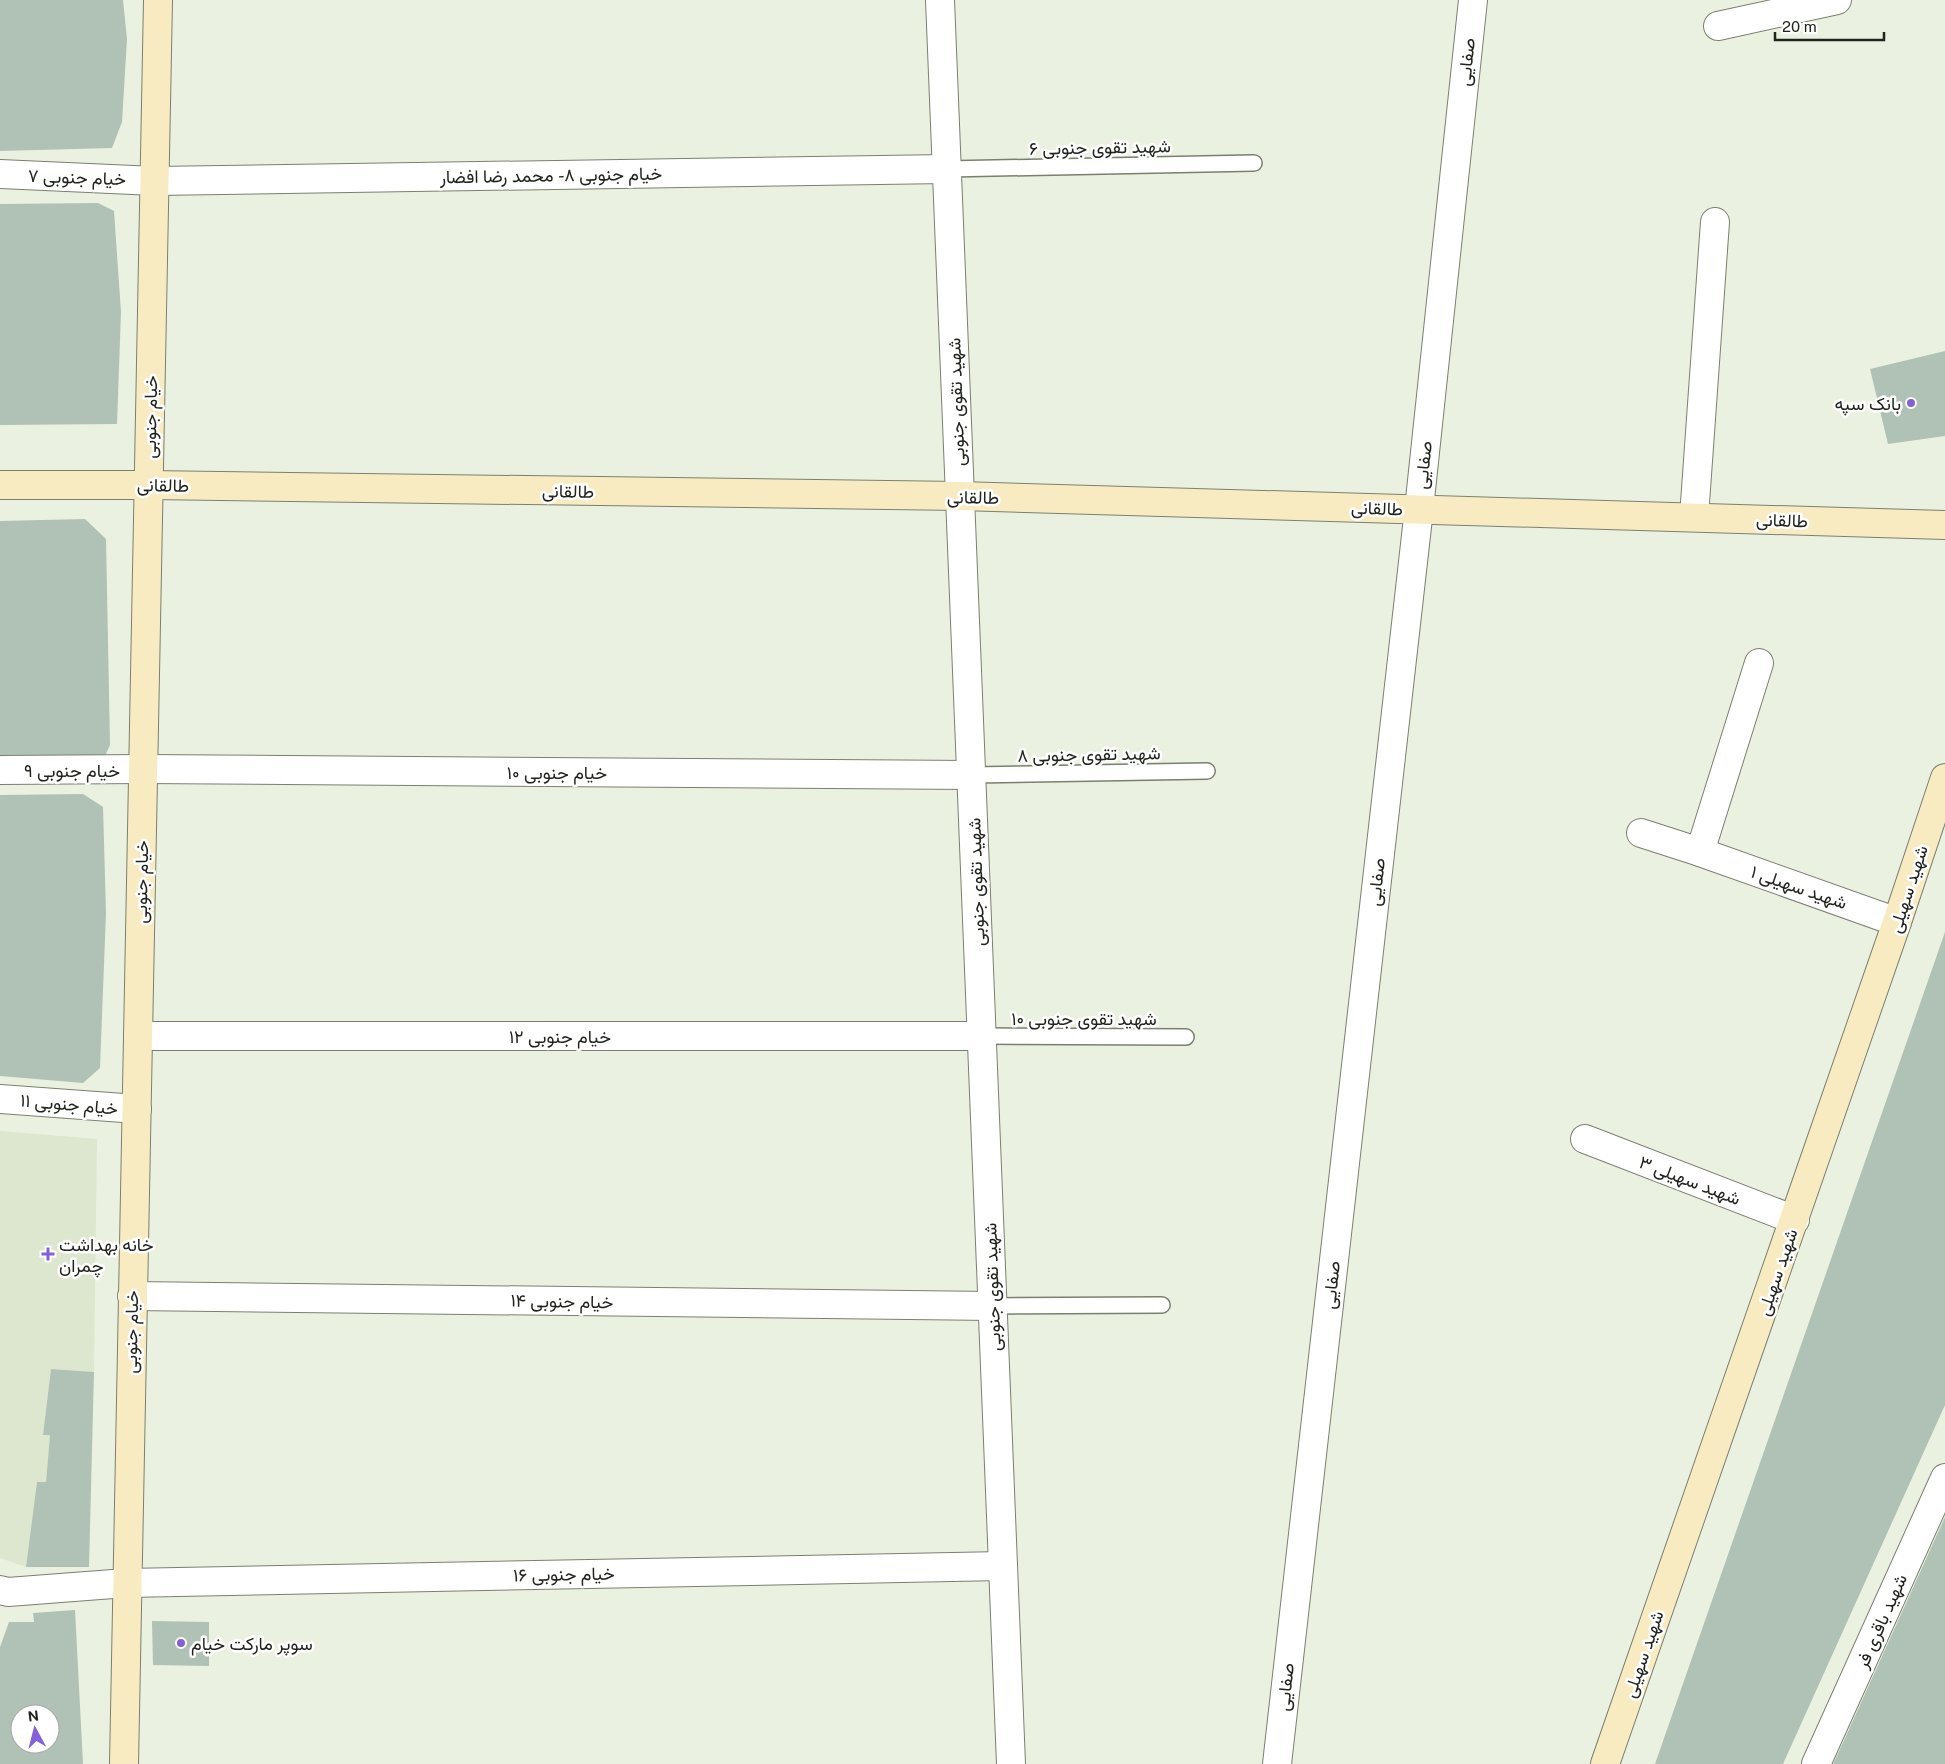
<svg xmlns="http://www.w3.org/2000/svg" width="1945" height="1764" viewBox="0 0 1945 1764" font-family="'Public Sans',Vazirmatn,sans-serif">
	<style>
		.built { fill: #dde6ce }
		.building { fill: #b0c1b6; fill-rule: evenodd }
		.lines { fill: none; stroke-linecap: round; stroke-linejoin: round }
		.lane-casing { stroke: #7a8070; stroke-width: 18 }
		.street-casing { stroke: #7a8070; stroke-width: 30 }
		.secondary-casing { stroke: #7a8070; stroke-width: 30 }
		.lane { stroke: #fff; stroke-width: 15 }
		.street { stroke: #fff; stroke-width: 28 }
		.secondary { stroke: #f8ebc2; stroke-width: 28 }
		.poi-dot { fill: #8261db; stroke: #fff; stroke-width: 2 }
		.labels { text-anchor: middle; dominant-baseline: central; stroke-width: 5; stroke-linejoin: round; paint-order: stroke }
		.street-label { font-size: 18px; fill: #21241d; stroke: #fff }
		.poi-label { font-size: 18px; fill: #21241d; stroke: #fff; text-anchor: start }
	</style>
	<rect width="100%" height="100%" fill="#ebf1e0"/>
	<path class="built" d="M0,1131l97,8 -3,233 -43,-3 -8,66h7l-4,47 -9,1 -11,84 -26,-9z"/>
	<g class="building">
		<path d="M0,0h123l4,39 -5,83 -10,26 -112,3z"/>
		<path d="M98,203l16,8 7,101 -4,112 -117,1v-221z"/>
		<path d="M1945,351v85l-57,8 -18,-75z"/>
		<path d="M85,519l21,20 4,206 -6,13 -104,-1v-236z"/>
		<path d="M83,794l20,13 3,106 -6,155 -17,15 -83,-7v-281z"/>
		<path d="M1945,932v473l-162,359h-128z"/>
		<path d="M51,1369l43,3 -5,195h-63l11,-85h9l4,-47h-7z"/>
		<path d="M1945,1517v247h-112l13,-28z"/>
		<path d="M75,1610l8,154h-83v-117l9,-25h25l-1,-9zM20,1714h30v30h-30z"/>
		<path d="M152,1621l57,1v44l-56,-1z"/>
	</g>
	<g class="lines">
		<g class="lane-casing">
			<g id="lane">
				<path d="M947,169l307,-6"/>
				<path d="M971,775l236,-4"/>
				<path d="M982,1036l204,1"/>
				<path d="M993,1306l169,-1"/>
			</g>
		</g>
		<g class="street-casing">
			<g id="street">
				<path d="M940,0l71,1764"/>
				<path d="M1718,26l119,-26"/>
				<path d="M0,174l155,7 792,-12"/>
				<path d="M1694,517l21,-295"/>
				<path d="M0,770l143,-1 828,6"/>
				<path d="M1641,833l59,19 197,70"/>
				<path d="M1700,852l59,-189"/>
				<path d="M138,1036h844"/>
				<path d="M0,1099l137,10"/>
				<path d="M1585,1139l210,81"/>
				<path d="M132,1296l861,10"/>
				<path d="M0,1590l8,2 118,-9 877,-17"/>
				<path d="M1277,1764l142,-1255 54,-509"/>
				<path d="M1816,1764l129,-286"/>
			</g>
		</g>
		<g class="secondary-casing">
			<g id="secondary">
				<path d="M0,485h149l811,11 985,29"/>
				<path d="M124,1764l34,-1764"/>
				<path d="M1605,1764l292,-842 48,-144"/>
			</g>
		</g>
		<use href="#lane" class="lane"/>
		<use href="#street" class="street"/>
		<use href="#secondary" class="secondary"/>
	</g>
	<g class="poi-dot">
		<circle cx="1911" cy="403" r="5"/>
		<path d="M45.5 1246.5h5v5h5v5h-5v5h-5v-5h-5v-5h5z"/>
		<circle cx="181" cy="1643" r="5"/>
	</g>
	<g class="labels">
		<g class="street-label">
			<text transform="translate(1466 62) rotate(-84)">صفایی</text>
			<text transform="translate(1100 147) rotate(-1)">شهید تقوی جنوبی ۶</text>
			<text transform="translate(551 175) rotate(-1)">خیام جنوبی ۸ - محمد رضا افضار</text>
			<text transform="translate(77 177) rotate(2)">خیام جنوبی ۷</text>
			<text transform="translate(956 402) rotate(-92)">شهید تقوی جنوبی</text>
			<text transform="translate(150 417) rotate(-89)">خیام جنوبی</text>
			<text transform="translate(1423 465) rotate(-84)">صفایی</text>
			<text transform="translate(163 485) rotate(1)">طالقانی</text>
			<text transform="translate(568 491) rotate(1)">طالقانی</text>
			<text transform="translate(973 497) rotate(1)">طالقانی</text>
			<text transform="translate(1377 508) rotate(2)">طالقانی</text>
			<text transform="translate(1782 520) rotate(2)">طالقانی</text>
			<text transform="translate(1089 754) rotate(-1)">شهید تقوی جنوبی ۸</text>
			<text x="72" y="770">خیام جنوبی ۹</text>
			<text x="557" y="772">خیام جنوبی ۱۰</text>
			<text transform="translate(141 882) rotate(-89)">خیام جنوبی</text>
			<text transform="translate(976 882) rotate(-92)">شهید تقوی جنوبی</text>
			<text transform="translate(1376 882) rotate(-84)">صفایی</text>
			<text transform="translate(1799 887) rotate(19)">شهید سهیلی ۱</text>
			<text transform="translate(1908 889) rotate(-72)">شهید سهیلی</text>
			<text x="1084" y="1018">شهید تقوی جنوبی ۱۰</text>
			<text x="560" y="1036">خیام جنوبی ۱۲</text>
			<text transform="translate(69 1104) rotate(5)">خیام جنوبی ۱۱</text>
			<text transform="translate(1690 1180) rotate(21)">شهید سهیلی ۳</text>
			<text transform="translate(1777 1272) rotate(-71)">شهید سهیلی</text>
			<text transform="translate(1331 1285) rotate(-84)">صفایی</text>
			<text transform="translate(992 1287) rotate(-92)">شهید تقوی جنوبی</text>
			<text transform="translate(562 1301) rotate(1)">خیام جنوبی ۱۴</text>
			<text transform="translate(131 1332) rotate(-89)">خیام جنوبی</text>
			<text transform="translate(564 1574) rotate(-1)">خیام جنوبی ۱۶</text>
			<text transform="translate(1881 1621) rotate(-66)">شهید باقری فر</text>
			<text transform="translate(1643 1654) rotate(-71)">شهید سهیلی</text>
			<text transform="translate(1285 1687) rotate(-84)">صفایی</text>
		</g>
		<g class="poi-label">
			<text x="1901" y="403" text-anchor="end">بانک سپه</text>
			<text x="59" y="1244">خانه بهداشت<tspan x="59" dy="21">چمران</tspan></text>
			<text x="191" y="1643">سوپر مارکت خیام</text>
		</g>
	</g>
	<g transform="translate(35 1729) rotate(353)"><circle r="24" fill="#ffffff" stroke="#a6a7a5"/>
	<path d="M0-4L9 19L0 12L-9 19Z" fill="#8261db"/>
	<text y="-8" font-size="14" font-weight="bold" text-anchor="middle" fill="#21241d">N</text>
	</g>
	<path d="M1775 32v8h109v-8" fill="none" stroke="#21241d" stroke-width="2.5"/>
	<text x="1782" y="32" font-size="15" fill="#21241d" stroke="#ffffff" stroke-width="4" paint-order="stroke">20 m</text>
</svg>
